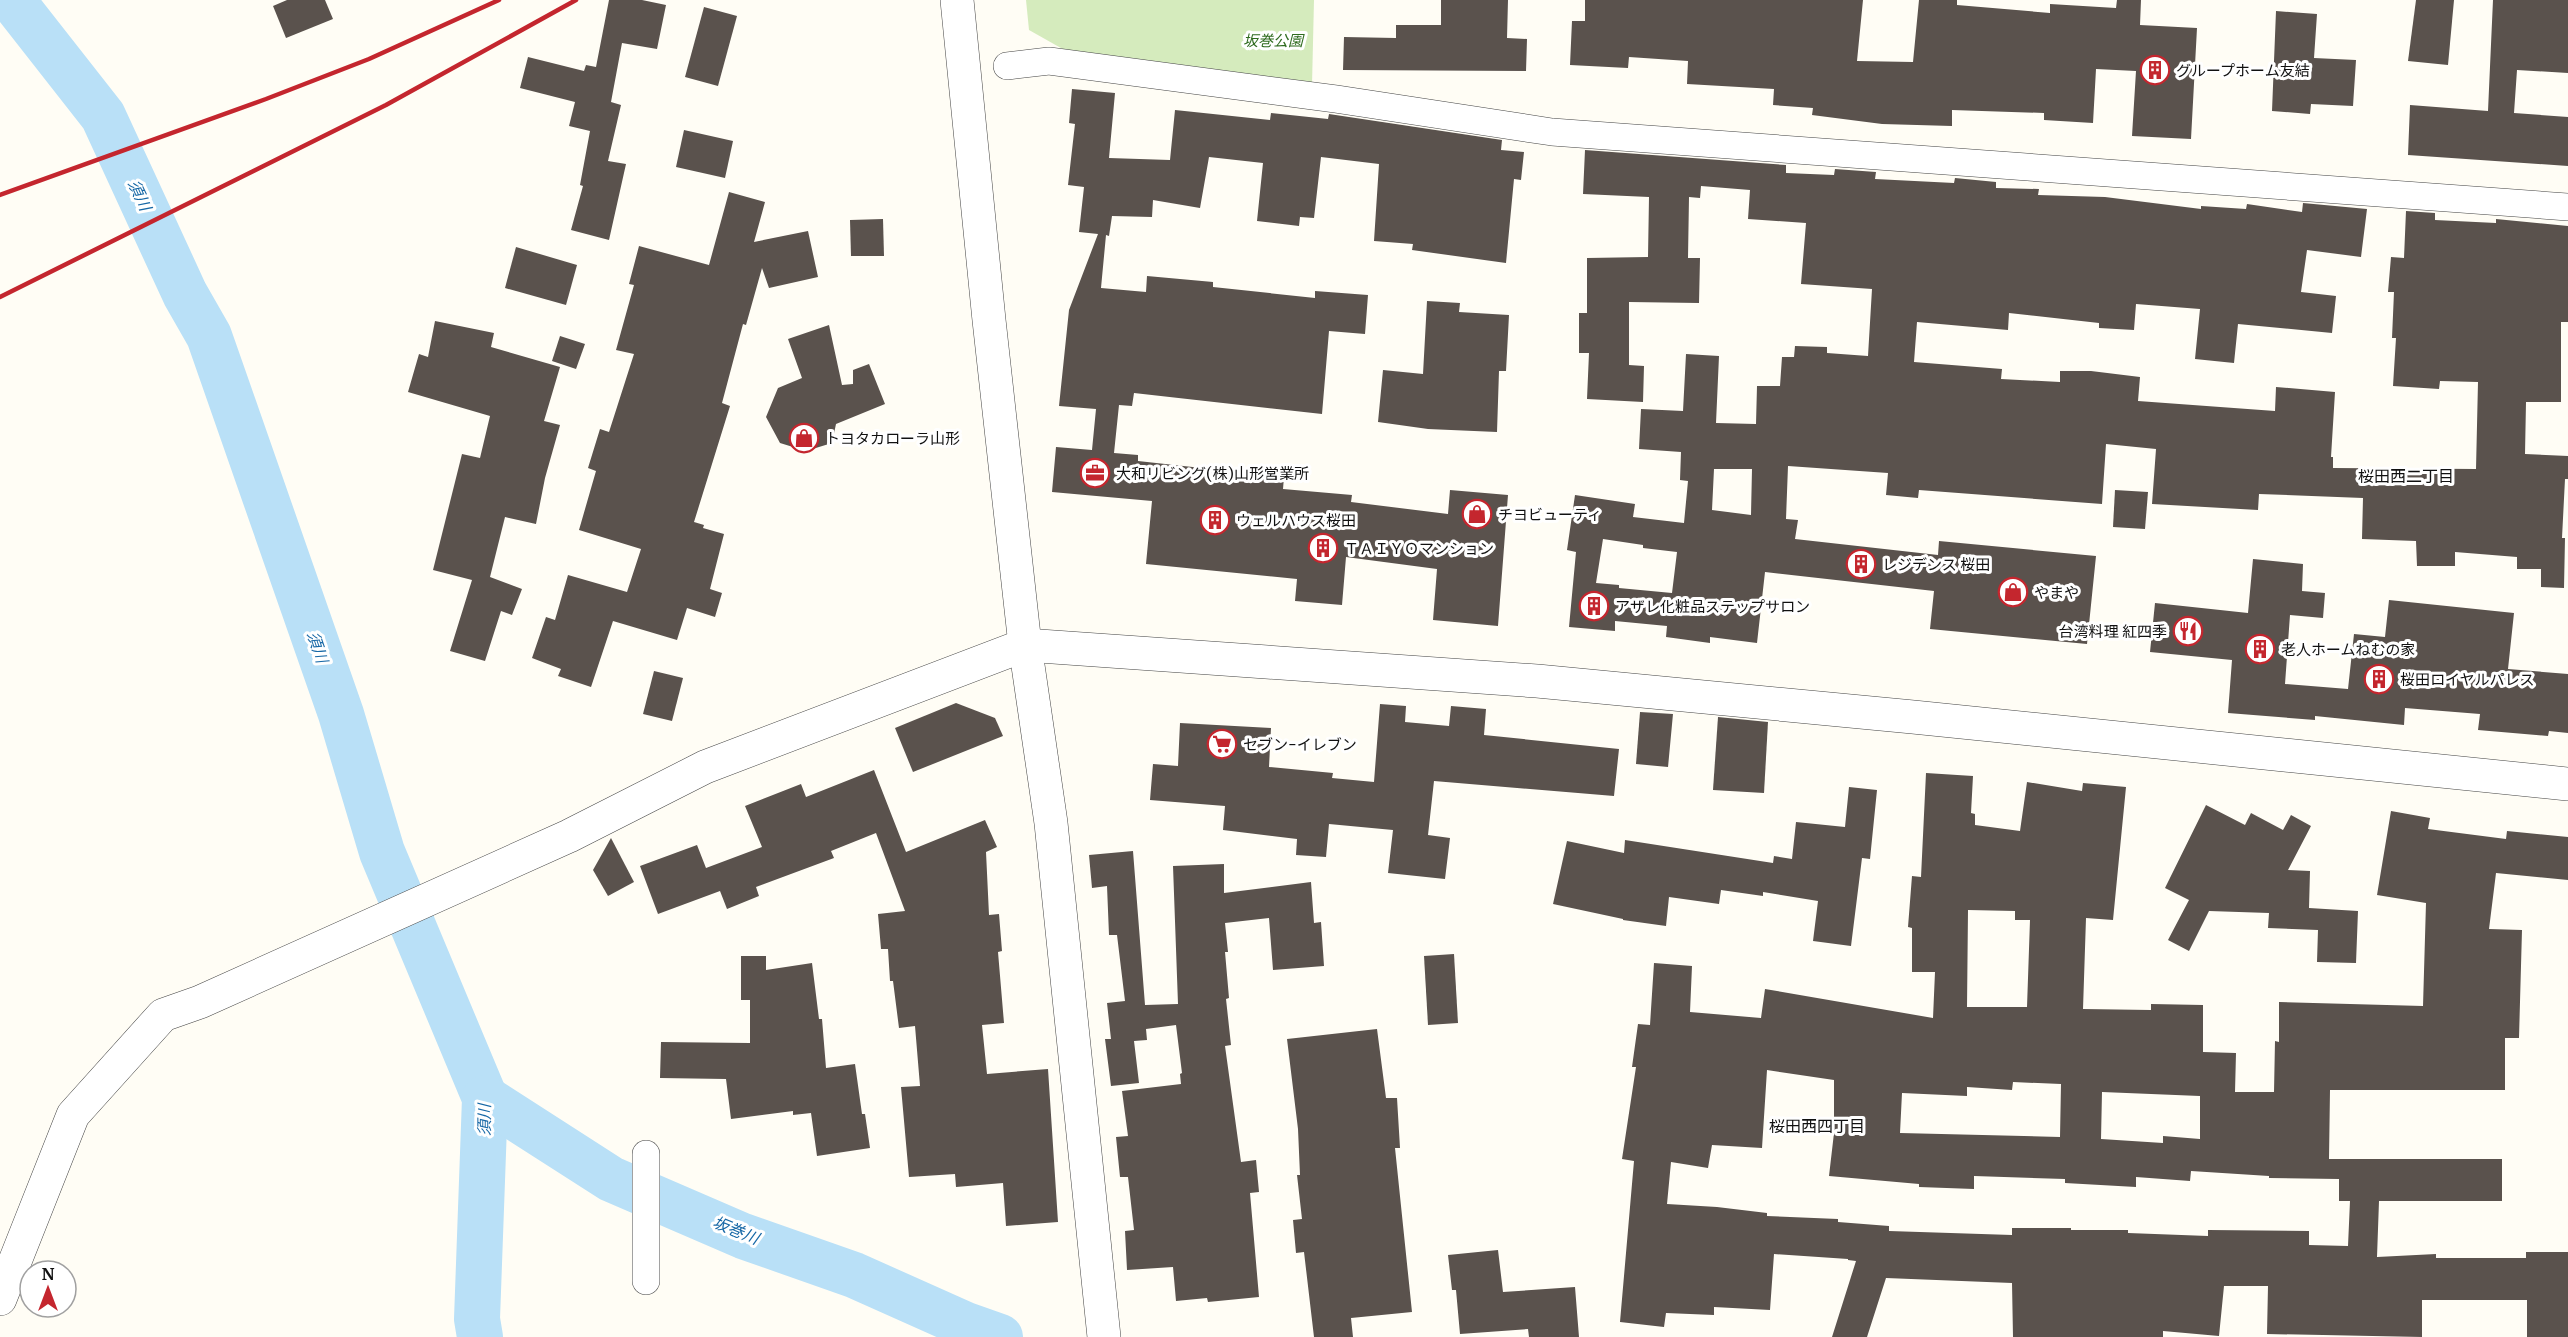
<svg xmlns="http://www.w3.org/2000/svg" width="2568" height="1337" viewBox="0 0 2568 1337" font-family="Merriweather,'Noto Sans JP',serif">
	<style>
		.green { fill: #d5ebbd }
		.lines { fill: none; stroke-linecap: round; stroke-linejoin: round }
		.river { stroke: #b9e0f7; stroke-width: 46 }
		.building { fill: #5a524d; fill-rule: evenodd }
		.minor-casing { stroke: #444; stroke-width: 28 }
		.tertiary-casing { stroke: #444; stroke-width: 34 }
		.minor { stroke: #fff; stroke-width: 27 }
		.tertiary { stroke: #fff; stroke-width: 33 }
		.rail { stroke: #c4262e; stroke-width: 4.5 }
		.labels { text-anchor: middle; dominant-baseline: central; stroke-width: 6; stroke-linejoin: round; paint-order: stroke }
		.park-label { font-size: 15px; font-style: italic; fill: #2f6b1f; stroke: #fff }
		.poi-label { font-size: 15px; fill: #111; stroke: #fff; text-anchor: start }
		.water-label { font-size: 16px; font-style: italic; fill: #1768a6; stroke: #fff }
		.neighbourhood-label { font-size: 16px; fill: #111; stroke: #fff }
	</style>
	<rect width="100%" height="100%" fill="#fffdf5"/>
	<path class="green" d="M1026,0h288l-2,85 -244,-33 -39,-22z"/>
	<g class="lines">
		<g class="river">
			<path d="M12,0l91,116 82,178 24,42 132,378 41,138 103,246 -8,221 3,18"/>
			<path d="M485,1098l126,81 132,57 111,39 112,50 34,12"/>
		</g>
	</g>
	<g class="building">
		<path d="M287,0h38l8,19 -47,19 -13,-32z"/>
		<path d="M609,0h33l24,5 -9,44 -35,-6 -11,59 10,3 -13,56 18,3 -17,76 -38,-10 12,-44 -3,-1 10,-54 -21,-5 6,-24 -55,-14 8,-31 56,14 2,-6 10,2z"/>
		<path d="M1441,0h67l-1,38 20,1 -1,32 -183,-1 1,-33 52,1v-13h45z"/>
		<path d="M1585,0h278l-6,61 56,1 6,-62h38v5l93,8v-9l66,4 1,-8h24l-1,25 57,3 -6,111 -59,-3 4,-65 -40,-2 -3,54 -49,-3v-7l-92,-3v16l-70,-2 -70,-9 1,-7 -40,-3 1,-16 -87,-5 1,-23 -59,-4 -1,11 -58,-3 2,-44h13z"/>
		<path d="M2416,0h38l-6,65 -40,-4z"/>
		<path d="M2493,0h75v73l-51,-3 -3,43 54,4v49l-160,-11 2,-50 78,6z"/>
		<path d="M704,7l33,9 -19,70 -33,-9z"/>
		<path d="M2276,11l41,3 -3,44 42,2 -3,46 -42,-2 -1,10 -38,-3z"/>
		<path d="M1072,89l43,4 -6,65 61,2 5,-50 95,10 1,-7 57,6 1,-5 173,26 -1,10 23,2 -3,28 -7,-1 -8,84 -94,-13 1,-6 -39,-3 5,-77 -58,-7 -7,61 -14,-1 -1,9 -42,-5 6,-58 -54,-6 -9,51 -47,-8 -1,17 -40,-1 -3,20 -3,-1 -5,53 45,4 1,-16 66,6v5l102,11v-7l53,4 -3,39 -36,-3 -7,83 -188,-21 -2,13 -13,-1 -5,48 24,2v6l146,16 -1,12 69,6 -1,7 97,12 2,-24 58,5 -10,131 -65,-6 4,-51 -91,-12 -4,48 -47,-4 2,-22 -151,-15 6,-63 -100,-9 4,-45 36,3 4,-41 -37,-3 10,-96 29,-76 -19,-2 5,-45 -16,-2 7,-61 -6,-1z"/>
		<path d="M684,130l49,11 -8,37 -49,-11z"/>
		<path d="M1585,150l201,15v8l48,2 1,-6 41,3 -1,7 79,4 1,-5 41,4v6l43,1 -1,6 67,2 96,12v-3l45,3 1,-5 55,8 1,-9 64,6 -6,48 -54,-7 -6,42 35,4 -4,37 -94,-9 -4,39 -39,-4 5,-50 -64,-5 -2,26 -35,-2v-5l-90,-10 -1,17 -91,-8 -3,40 88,7 -1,10 59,3v-11h31l49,6 -2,24 137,10 1,-24 59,5 -4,65h2v11l143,1 2,-87 -38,-1 -1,8 -46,-3 3,-48h-4l2,-46h-6l3,-35 13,1 2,-47 29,2v7l61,3v-4l72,7v96h-7v80h-35l-1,52 43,2v23h-3l-3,59h3l-1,50 -23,-1v-18h-24v-12l-62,-5v14h-38l-1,-25 -54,-2 1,-41 -104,-4 -1,16 -106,-6 4,-55 -50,-5 -4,60 -183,-14 -1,8 -32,-3 2,-22 -100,-7 -2,53 12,1 -3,19 143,16 1,-14 157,15 -9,88 -157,-15 4,-38 -169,-19 -8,71 -47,-6v6l-44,-6 1,-11 -52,-5v10l-46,-4 7,-75 -9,-2 8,-55 60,9 -2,13 51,6 4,-42 -8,-1 1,-28 -42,-3 2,-40 42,2 3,-57 33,2 -3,67 40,1 1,-38h23l2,-29h12l1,-11 32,1v6l41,3 4,-67 -71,-5 5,-61 -58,-4 2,-29 -49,-4 -1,12 -11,-1 -1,61h12l-1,45 -70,-1v63l15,1 -1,36 -56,-3 2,-46h-10v-40h8v-55l61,-1 1,-60 -66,-3zM1714,469h38l-1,46 -39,-5zM1603,539l40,6v3l34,4 -5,41 -53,-5v-3l-23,-2z"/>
		<path d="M729,192l36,10 -11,40 54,-11 10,46 -49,11 -7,-20 -16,57 -3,-1 -21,79 8,3 -36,116 10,3 -1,3 21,6 -14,55 12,4 -7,24 -28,-9 -10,32 -64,-19 -22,66 -33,-11 3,-7 -29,-11 14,-41 9,3 13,-45 59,17 14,-43 -62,-19 17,-59 -8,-3 12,-39 9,3 25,-78 -18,-4 18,-65 -5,-1 10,-38 70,19z"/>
		<path d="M883,219l1,37h-33l-1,-36z"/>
		<path d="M516,247l61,18 -11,40 -61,-17z"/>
		<path d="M1427,301l33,2 -1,9 50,3 -3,56h-7l-2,61 -69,-3 -50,-7 5,-52 40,4z"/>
		<path d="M435,321l59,12 -3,14 69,20 -16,54 16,4 -15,53 -9,46 -31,-7 -15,60 32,12 -10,26 -11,-4 -16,50 -35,-10 22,-71 -39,-10 29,-116 18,4 10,-42 -82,-24 11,-38 9,3z"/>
		<path d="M829,325l13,60 11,-1v-14l16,-6 16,40 -49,20 -4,19 -26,8 -26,-8 -14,-26 12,-29 24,-10 -14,-39z"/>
		<path d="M560,336l25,8 -9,25 -24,-8z"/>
		<path d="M2115,490l33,2 -3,37 -32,-2z"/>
		<path d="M2253,559l50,5 -1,27 23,2 -2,25 -33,-3 -5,69 63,5 6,-55 31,3 4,-37 125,13 -6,56 60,5v59l-19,-2 -1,5 -70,-6 2,-16 -75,-6 -1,17 -89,-9v4l-87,-7 4,-53 -82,-8 5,-49 93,10z"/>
		<path d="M654,671l29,7 -11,43 -29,-7z"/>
		<path d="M956,703l39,15 8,18 -90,36 -18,-44z"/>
		<path d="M1380,704l26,2 -1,16 44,4 2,-20 35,3 -2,26 135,14 -5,47 -180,-15 -6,54 22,3 -5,41 -57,-6 5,-43 -64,-6 -3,33 -30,-2 1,-16 -74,-9 2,-24 -75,-6 3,-36 25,2 2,-43 91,5 -2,39 64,6 -1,5 42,4z"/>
		<path d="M1640,712l33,2 -5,53 -32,-3z"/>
		<path d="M1718,717l50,5 -4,71 -51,-3z"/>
		<path d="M874,770l32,82 79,-32 12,27 -11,5 3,63 10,-1 3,37 -4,1 6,71 -22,2 5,49 61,-5 10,153 -52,4 -3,-43 -47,4 -1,-13 -46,3 -8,-90 19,-1 -5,-60 -16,2 -6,-47h-3l-2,-32h-7l-3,-35 27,-3 -29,-78 -45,18 3,7 -78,29 3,9 -32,13 -7,-18 -62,23 -18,-48 57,-21 9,23 56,-21 -17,-41 56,-22 5,13z"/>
		<path d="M1926,773l47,3 -2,37 4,1v11l45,6 7,-49 55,9 1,-8 43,4 -13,133 -27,-2 -3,91 68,1v-6l52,1v47l33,1 -1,39h39l1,-51 4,1v-40l144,4 3,-103 -49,-8 14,-84 39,7 -2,11 78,10 1,-8 61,6v43l-72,-7 -7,56 33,1 -3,108h-14v52h-175l-1,69h173v42h-123l-2,56 59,-3v4h90v-6h42v85h-41v-37h-105v37l-155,-3 1,-48h-44l-5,50 -56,-5v6h-150l-1,-54 -126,-5 -19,59h-35l24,-76 -8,-1v-1l-74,-5 -4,56 -56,-3v8l-48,-2 -2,14 -44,-5 14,-161 -12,-2 14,-92h-4l6,-43 12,1 4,-62 38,3 -2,46 71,6 4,-29 168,29 2,-46h-23v-44l-4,-1 4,-51 9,1zM1968,910l47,1v9h15l-3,87h-60zM1767,1070l67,10v53l-5,43 90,8v3l55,2v-13l91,3v4l71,4v-10l54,4 1,-10 78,5v2l70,1v22h11l-2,45 -39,-1v-14l-101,-1v6l-80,-3v-3h-57v-2h-59v7l-123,-4v-5l-51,-4v-3l-71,-3v-3l-50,-6 -50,-3 4,-42 37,6 4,-23 50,3zM2013,1082l48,2 -1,53 -160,-4 2,-40 65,3v-9l45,3zM2102,1092l98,4v43l-37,-3v7l-62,-4z"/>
		<path d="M1849,787l28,3 -7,69 -8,-1 -11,88 -38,-5 5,-40 -55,-9v4l-42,-6 -2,14 -50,-7 -3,29 -43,-6v-1l-70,-15 14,-63 57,12 1,-13 148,23 1,-7 18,3 4,-37 49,5z"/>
		<path d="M2206,805l39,20 6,-12 32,17 8,-15 20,11 -23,44 22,1 -1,37 49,3 -2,52 -39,-1 1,-32 -50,-2 1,-15 -60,-2 -20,40 -21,-11 21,-40 -24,-12z"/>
		<path d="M611,838l23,44 -26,14 -15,-26z"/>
		<path d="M1133,851l12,154 33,-1 -5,-138 51,-2v29l87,-11 3,41 7,-1 3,44 -51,4 -4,-52 -44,5 3,29h-3l4,46 -3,1 5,46 -6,1 16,116 15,-2 3,32 -9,1 9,104 -51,5 -1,-4 -31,3 -3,-34 -46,3 -2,-39 9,-1 -6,-53h-8l-4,-40 12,-1 -6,-45 59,-7 -1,-10 2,-1 -6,-48 -30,4 1,11 -13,1 5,42 -28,3 -6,-47h6l-4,-36 18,-2 -8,-66h-8l-2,-49 -15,2 -3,-33z"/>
		<path d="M1454,954l4,69 -30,2 -4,-69z"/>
		<path d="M741,956h25v14l46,-7 7,56h3l4,49 29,-4 7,50h3l5,34 -53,8 -6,-43 -18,2v-4l-62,8 -5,-40 -66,-1 1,-36 89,1v-43h-9z"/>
		<path d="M1377,1029l9,69h11l3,50h-5l17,164 -61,6 2,19h-39l-10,-85 -8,1 -3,-33 9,-1 -5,-44h3l-2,-46 -11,-90z"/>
		<path d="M1498,1250l5,42 72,-5 4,50h-50l-1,-8 -68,5 -4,-44h-4l-4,-35z"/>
	</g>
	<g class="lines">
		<g class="minor-casing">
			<g id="minor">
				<path d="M1007,66l42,-5 287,38 216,33 1016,75"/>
				<path d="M646,1154v127"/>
			</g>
		</g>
		<g class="tertiary-casing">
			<g id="tertiary">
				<path d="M957,0l32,320 36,325 26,178 53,514"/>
				<path d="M0,1299l73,-184 90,-100 37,-13 369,-166 136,-69 320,-122 512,36 376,36 655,67"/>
			</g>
		</g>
		<use href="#minor" class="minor"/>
		<use href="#tertiary" class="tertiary"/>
		<g class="rail">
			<path d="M0,195l266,-96 103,-40 130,-59"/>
			<path d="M0,297l386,-192 190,-105"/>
		</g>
	</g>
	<defs>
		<g id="building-ring" transform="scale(1.5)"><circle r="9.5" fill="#fff" stroke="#c4262e" stroke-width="1.5"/><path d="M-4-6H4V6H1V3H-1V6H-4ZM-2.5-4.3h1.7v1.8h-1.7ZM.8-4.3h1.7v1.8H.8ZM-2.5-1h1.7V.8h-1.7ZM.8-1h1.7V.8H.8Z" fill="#c4262e"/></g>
		<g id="shop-ring" transform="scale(1.5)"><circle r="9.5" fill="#fff" stroke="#c4262e" stroke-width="1.5"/><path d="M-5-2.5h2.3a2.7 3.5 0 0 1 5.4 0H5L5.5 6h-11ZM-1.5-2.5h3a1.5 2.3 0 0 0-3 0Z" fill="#c4262e"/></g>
		<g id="office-ring" transform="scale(1.5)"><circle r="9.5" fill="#fff" stroke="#c4262e" stroke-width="1.5"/><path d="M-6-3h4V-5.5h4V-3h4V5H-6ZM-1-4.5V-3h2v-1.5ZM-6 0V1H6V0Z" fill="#c4262e"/></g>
		<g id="restaurant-ring" transform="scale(1.5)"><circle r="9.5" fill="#fff" stroke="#c4262e" stroke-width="1.5"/><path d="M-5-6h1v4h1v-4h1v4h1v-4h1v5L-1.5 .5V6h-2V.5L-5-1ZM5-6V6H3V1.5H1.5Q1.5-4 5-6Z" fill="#c4262e"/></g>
		<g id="supermarket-ring" transform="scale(1.5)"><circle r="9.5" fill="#fff" stroke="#c4262e" stroke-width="1.5"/><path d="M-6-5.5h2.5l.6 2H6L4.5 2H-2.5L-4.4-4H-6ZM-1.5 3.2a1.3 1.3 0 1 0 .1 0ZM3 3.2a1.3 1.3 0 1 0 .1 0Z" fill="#c4262e"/></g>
	</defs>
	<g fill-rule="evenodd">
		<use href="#building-ring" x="2155" y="70"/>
		<use href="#shop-ring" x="804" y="438"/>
		<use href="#office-ring" x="1095" y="473"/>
		<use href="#shop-ring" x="1477" y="514"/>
		<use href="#building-ring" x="1215" y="520"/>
		<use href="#building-ring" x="1323" y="548"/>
		<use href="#building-ring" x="1861" y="564"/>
		<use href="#shop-ring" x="2013" y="592"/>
		<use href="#building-ring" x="1594" y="606"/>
		<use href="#restaurant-ring" x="2188" y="631"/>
		<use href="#building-ring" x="2260" y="649"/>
		<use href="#building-ring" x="2379" y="679"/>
		<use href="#supermarket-ring" x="1222" y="744"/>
	</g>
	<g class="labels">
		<g class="park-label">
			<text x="1273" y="40">坂巻公園</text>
		</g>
		<g class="poi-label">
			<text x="2176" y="70">グループホーム友結</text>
			<text x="825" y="438">トヨタカローラ山形</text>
			<text x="1116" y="473">大和リビング(株)山形営業所</text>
			<text x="1498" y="514">チヨビューティ</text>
			<text x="1236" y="520">ウェルハウス桜田</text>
			<text x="1344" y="548">ＴＡＩＹＯマンション</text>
			<text x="1882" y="564">レジデンス 桜田</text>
			<text x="2034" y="592">やまや</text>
			<text x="1615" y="606">アザレ化粧品ステップサロン</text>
			<text x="2167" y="631" text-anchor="end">台湾料理 紅四季</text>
			<text x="2281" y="649">老人ホームねむの家</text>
			<text x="2400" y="679">桜田ロイヤルパレス</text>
			<text x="1243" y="744">セブン-イレブン</text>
		</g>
		<g class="water-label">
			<text transform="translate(140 195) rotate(65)">須川</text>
			<text transform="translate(318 647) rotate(71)">須川</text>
			<text transform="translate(484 1120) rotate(-90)">須川</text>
			<text transform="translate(736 1230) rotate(22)">坂巻川</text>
		</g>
		<g class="neighbourhood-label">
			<text x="2406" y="476">桜田西二丁目</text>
			<text x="1817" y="1126">桜田西四丁目</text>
		</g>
	</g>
	<g transform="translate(48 1289)"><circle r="28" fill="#ffffff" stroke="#a0a0a0" stroke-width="1.5"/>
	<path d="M0-4.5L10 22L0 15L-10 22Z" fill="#c4262e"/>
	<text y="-9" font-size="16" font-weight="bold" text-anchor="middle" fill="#111111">N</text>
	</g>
</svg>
